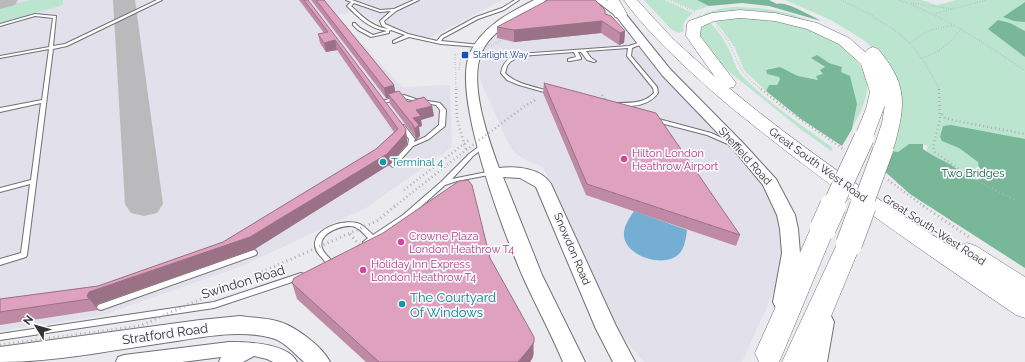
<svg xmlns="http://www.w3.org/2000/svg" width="1025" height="362" viewBox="0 0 1025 362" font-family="Raleway,sans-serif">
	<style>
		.built { fill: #e1e0eb }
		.green { fill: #bbe5cf }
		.forest { fill: #78b898 }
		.water { fill: #74aed3 }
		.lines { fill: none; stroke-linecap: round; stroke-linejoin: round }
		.taxiway { fill: #bababd; fill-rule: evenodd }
		.lane-casing { stroke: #717174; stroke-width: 2 }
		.street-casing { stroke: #717174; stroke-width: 2 }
		.secondary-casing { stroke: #717174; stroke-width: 2 }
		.highway-casing { stroke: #717174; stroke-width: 1 }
		.path-far2 { stroke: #afafb2; stroke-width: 1.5; stroke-dasharray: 0.5 2; stroke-linecap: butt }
		.path-far1 { stroke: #afafb2; stroke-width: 2.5; stroke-dasharray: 1 3; stroke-linecap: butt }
		.path { stroke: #afafb2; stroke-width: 3; stroke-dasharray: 1 3.5; stroke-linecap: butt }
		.lane { fill: #fff; fill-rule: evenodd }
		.street { fill: #fff; fill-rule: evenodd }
		.secondary { fill: #fff; fill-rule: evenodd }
		.highway { fill: #fff; fill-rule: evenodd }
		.highway-bridge-far1-casing { stroke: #717174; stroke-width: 21; stroke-linecap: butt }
		.highway-bridge-casing { stroke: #717174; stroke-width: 27; stroke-linecap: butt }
		.path-bridge-far2 { stroke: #afafb2; stroke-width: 1.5; stroke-dasharray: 0.5 2; stroke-linecap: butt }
		.path-bridge-far1 { stroke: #afafb2; stroke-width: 2.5; stroke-dasharray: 1 3; stroke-linecap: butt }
		.path-bridge { stroke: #afafb2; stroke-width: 3; stroke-dasharray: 1 3.5; stroke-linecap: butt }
		.highway-bridge-far1 { stroke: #fff; stroke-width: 20 }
		.highway-bridge { stroke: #fff; stroke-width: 26 }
		.wall { fill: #bf8aa3 }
		.shaded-wall { fill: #9b7185 }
		.building { fill: #dea1be; stroke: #9b7185 }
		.transit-dot { fill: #1a4fb4; stroke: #f9f8fc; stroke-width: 1.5 }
		.hotel-dot { fill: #d1479c; stroke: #f9f8fc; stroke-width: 1.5 }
		.culture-dot { fill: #0f9aa8; stroke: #f9f8fc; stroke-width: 1.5 }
		.labels { text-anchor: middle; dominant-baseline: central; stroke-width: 3.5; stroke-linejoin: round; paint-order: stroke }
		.far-transit-label { font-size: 9px; fill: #164399; stroke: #f9f8fc; text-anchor: start }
		.hotel-label { font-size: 11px; fill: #b23c85; stroke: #f9f8fc; text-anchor: start }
		.street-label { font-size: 11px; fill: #323233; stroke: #f9f8fc }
		.culture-label { font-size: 11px; fill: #0d838f; stroke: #f9f8fc; text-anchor: start }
		.park-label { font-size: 11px; fill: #116042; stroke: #f9f8fc }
		.near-street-label { font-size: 13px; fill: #323233; stroke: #f9f8fc }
		.near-culture-label { font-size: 13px; fill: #0d838f; stroke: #f9f8fc; text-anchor: start }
	</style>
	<rect width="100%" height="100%" fill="#ebebef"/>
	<g class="built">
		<path d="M0,0h502l-70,37 -6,1 -9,-1 -48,-19 -11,-7 -22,4 66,72 48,-2 2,62 -86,61 -124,58 -142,50 -100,15z"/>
		<path d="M546,0h46l12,6 17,26 7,3 111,121 23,26 14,24 6,27 -1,30 -7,28 -32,71h-98l-23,-27 -78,-168 -17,-7 -10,-6 -6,-7 -29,-64 -2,-12 4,-21 14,-20 14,-10z"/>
	</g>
	<g class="green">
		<path d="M31,0h32v5l-63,18v-16z"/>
		<path d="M644,0h21l28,13c-6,5 -12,10 -9,18l-5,2 -8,-4z"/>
		<path d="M671,0h26l12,6 -14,5z"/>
		<path d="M785,0h136l16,5 19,-5h69v268l-115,-74 18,-48c-13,-5 -20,-1 -30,6l-11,-2 9,-34 -17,-62 -14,-13 -34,-21z"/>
		<path d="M732,7c33,0 70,5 96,26 7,5 12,11 18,17 11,10 22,22 21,39 -1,14 -9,27 -15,40l5,-26 -16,-31 1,-5 -31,-9 14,10 -2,6 -5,6 -20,-4 -7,-4 -25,-2 1,4 12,3 1,2 -3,6h-8l-3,6 -22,-21 -9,-22 -12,-17 -11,-13 -9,-4 16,-5z"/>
		<path d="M700,15c14,8 26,26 32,41 3,8 5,15 11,21 27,27 60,49 90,71l-2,3 -32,-23 -77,-62 -22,-21 -8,-20 3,-6z"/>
	</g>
	<g class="forest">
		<path d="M697,0h72l8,4c9,-3 34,12 44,17l-52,-15 -27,-3 -33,3z"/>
		<path d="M1025,2v20l-11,-1 -11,-4z"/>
		<path d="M998,20l12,3 15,8v26l-37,-28z"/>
		<path d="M817,55l12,8 13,4 -1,5 9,4 7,28 -5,25 -10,17 -41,-27 -35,-28 3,-6h8l3,-6 -1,-2 -12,-3 -1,-4 14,-3 18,9 20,4 -2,-4 7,-2 -3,-4 5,-3 -14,-9z"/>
		<path d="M951,125l74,14v129l-115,-74 -28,-25 5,-19 11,2 11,-8h14v5c9,7 18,10 28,16 8,5 14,11 24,15l6,-1 -3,-17 -19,-14 -17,-7 -2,-4 3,-11z"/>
	</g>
	<path class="water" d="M634,211l53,19c-1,7 -2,17 -7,23 -14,16 -54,4 -56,-17 -1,-9 5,-17 10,-25z"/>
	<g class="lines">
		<g class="taxiway">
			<path d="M0,0h18l-3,5 -15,4z"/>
			<path d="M113,0h22l28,204 -6,9 -13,3 -13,-3 -6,-9z"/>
		</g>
		<g class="lane-casing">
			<g id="lane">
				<path d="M157,0h5l-95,46 -14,3 -26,206 -1,2 -26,8v-6l21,-6 9,-69 -30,8v-4l31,-8 10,-77 -41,9v-4l42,-8 7,-51 -49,9v-2l49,-9 4,-29 -18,-2 -35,10v-2l35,-10 21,2 -3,30 12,-2z"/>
				<path d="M346,0h6l28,10 14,-1 20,-9h5l-23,11 -12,10 1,3 23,10 29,7 4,-5 35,-19 26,-9 13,-8h4l-15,10 -26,9 -35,19 -2,3 40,4v2h-2l-38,-3 -32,-7 -15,6h-1v-2l12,-6 -14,-5 -2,1v2l-18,4 -13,-7 -5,-5v-2h2l5,5 13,7 14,-4c-17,-2 -28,-13 -39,-24l-1,-1 4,-4zM354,3l26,9 11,-1 -11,10 2,5 6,3c-16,-2 -26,-13 -37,-23z"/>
				<path d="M641,42l2,1 -1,1 -10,4 -1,8 26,31 1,6c-10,14 -27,13 -43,14l-3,-2 3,-2c14,0 29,1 39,-10l-1,-5 -26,-32 1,-8 -42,3 5,7 5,3 -2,1 -7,-2 -6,-8h-3l3,6v1l-11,2h-2v-2l8,-2 -2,-5 -54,4 -10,6 -3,4 -2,7c12,12 32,14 48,19v1l-2,1 -32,-9 -12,-5 -6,-7c2,-11 8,-16 18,-19l110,-8z"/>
				<path d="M404,95l12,4 24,4 6,7 -1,16 -16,13 -16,7 -18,20 -2,1 -3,-2 18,-20 1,-6 -10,-13 1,-1h4l11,14 -1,3 11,-5 14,-12 1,-15 -4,-5 -21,-4 -11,-3 -20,5 -2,-1v-1z"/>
				<path d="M655,118l56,15 24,11 -3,2 -2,-1 -23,-10 -54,-14 -1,-1z"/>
				<path d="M484,143l3,2 -1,1 -13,10 -21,23 40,-8 2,1 1,1 -1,1 -37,7 -12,4 -38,34 -39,25h-4l-1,-2 5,-4c-4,-4 -8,-9 -13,-11 -10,-4 -38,6 -33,21 2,6 8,10 12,15l-2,2c-5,1 -6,-2 -9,-6 -3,-3 -8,-9 -8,-13 -2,-19 32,-28 45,-22 5,3 9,7 13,11l30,-20 38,-33 28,-28z"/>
				<path d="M254,250l2,1 1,2 -1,2 -155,55 -3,-1 -1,-2 1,-2z"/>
				<path d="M301,273l3,1 1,2 -1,2 -90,30 -214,32v-6l214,-32z"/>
			</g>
		</g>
		<g class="street-casing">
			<path id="street" d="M229,342c19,0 59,1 68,20h-24l-6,-3 -13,-3 -11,6h-24l2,-5 -39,5h-66l2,-5 6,-2z"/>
		</g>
		<g class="secondary-casing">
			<g id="secondary">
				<path d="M534,0h12c-5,6 -14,9 -21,12 -9,6 -18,11 -25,18 -8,6 -15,14 -19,24 -12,31 7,84 18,114 17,-2 42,0 52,16l65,142 19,36h-22l-17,-33 -60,-142 -16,-9 -17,-1 39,98 43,87h-22c-12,-29 -27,-56 -40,-85 -19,-44 -72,-182 -53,-224 12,-26 39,-40 64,-53z"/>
				<path d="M595,0h11l18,12 46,57 74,75 32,35 19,36 3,14 2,24 -7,49 -3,6 -7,2 -7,-2 -3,-6 9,-49 -2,-24 -3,-14 -14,-30 -29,-35 -72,-75 -46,-59z"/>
				<path d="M824,313l7,3 3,6 -7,40h-22l9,-40 3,-6z"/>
				<path d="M240,316c13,2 28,2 40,6 16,5 43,25 50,40h-26c-9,-8 -20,-21 -32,-24 -32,-9 -69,-1 -102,4 -57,8 -113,20 -170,20v-15l200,-27z"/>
			</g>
		</g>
		<g class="highway-casing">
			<g id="highway">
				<path d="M607,0h12l8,14 -2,3h-10z"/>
				<path d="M624,0h13l36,39 42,38 -29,-41 1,-12 2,-3 23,-8 28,-3 35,3 42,10 32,15 16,14 3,-3 5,-2 5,2c23,28 29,46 20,82 -2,8 -3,16 -8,23l-7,2 -7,-2 -3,-4 9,-27 3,-18 -14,37 -7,2 -7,-2 -3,-4 12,-29 4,-17 -9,-28 -22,-20 -32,-15 -32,-8 -35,-3 -26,3 -13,6 -1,9 36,47 -2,4 -5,1c71,59 149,112 227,162l2,-4 9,-3 9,3 49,31v41l-9,-3c-88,-60 -175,-120 -258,-186 -36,-28 -71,-59 -103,-92 -11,-12 -22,-24 -31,-37z"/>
				<path d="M823,220l8,2 4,6 -52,125 -4,9h-20l-4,-9 56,-125 4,-6z"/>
				<path d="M849,235l8,3 4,6 -49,118h-30l55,-118 4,-6z"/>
			</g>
		</g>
		<g class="path-far2">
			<path d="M669,0l26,12"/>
			<path d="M841,0l28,14 27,17 14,12 15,20 15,27"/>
			<path d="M899,0c46,17 86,43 126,71"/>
			<path d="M911,3l42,6"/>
			<path d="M934,14l52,-14"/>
			<path d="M717,27l11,14 13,28 10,12 11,9"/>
			<path d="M910,43c13,-11 26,-16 43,-17"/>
			<path d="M921,58c17,-4 30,-15 40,-29"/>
			<path d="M459,70l3,-19"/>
		</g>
		<g class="path-far1">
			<path d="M761,89l21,17 61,43"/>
			<path d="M939,89l1,30 -7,28 2,5 29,21 50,27"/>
			<path d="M602,95l3,4 -3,2"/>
			<path d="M942,114l3,4 7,2 73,14"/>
			<path d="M888,180l37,27"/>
			<path d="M404,190l65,-50"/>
		</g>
		<path class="path" d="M923,206l46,31"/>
		<use href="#lane" class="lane"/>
		<use href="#street" class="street"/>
		<use href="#secondary" class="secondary"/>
		<use href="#highway" class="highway"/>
		<g class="highway-bridge-far1-casing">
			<g id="highway-bridge-far1">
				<path d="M832,207l32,-69"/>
				<path d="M862,207l21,-57"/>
			</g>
		</g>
		<g class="highway-bridge-casing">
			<g id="highway-bridge">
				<path d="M823,228l10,-22"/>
				<path d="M849,244l14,-38"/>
			</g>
		</g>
		<path class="path-bridge-far2" d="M456,90l-1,-35 39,-11 8,-4"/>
		<g class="path-bridge-far1">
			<path d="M456,89l1,30 9,31"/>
			<path d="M394,207l72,-57 59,-44 12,-7"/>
		</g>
		<g class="path-bridge">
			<path d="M350,234l11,13"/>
			<path d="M0,345l140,-19 237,-105 18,-15"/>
		</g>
		<use href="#highway-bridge-far1" class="highway-bridge-far1"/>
		<use href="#highway-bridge" class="highway-bridge"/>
	</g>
	<g class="wall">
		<path d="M299,0h9l99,139v5l-18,21 -134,84 -157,55 -2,4 2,2 -98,15v-26l98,-13 125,-44 153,-93 18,-17 -57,-82 -11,2 -6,-9 -2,-9 6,-1z"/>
		<path d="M311,0h13l70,85 1,6 13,11 24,4 2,10 -13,4 1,6 -3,1 1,9 -4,4 -1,-3 -25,-33 -1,-6h-3z"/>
		<path d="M605,14l20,17 -1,12 -5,2 -18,-12 -87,9 -17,-4v-11z"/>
		<path d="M544,83l196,152 -4,11 -150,-51 -43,-102z"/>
		<path d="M490,258l44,94 -1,5 -3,5h-164l-69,-63 -5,-16z"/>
	</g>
	<g class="shaded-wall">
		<path d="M602,21l-1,12 -87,9v-12z"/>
		<path d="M625,31l-1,12 -5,2 1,-12z"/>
		<path d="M335,40l2,10 -11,2 -2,-9z"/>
		<path d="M394,85l2,11 -8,-2 1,4h-3l-2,-10z"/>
		<path d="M432,106l2,10 -13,4 1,6 -3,1 1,9 -4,4 -3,-22 3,-8z"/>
		<path d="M406,129l1,10v5l-18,21 -134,84 -157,55 -2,4 2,2 -11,-14 2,-4 161,-55z"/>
		<path d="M534,337l-1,20 -3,5h-12z"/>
	</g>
	<g class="building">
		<path d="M304,0h4l98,129 -1,5 -18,20 -137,83 -161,55 -2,4 2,3 -89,13v-13l98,-13 125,-44 153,-93 22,-20 -63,-89 -11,3 -6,-9 10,-2z"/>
		<path d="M316,0h8l70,85 -10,3z"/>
		<path d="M548,0h47l10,10v4l6,2 14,15 -5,2 -18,-12 -88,9 -17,-3z"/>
		<path d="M544,83l112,30 84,122 -153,-51z"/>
		<path d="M399,91l9,11 16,-5 8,9 -16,4 5,6 -8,2 6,7 -5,4v-3l-26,-32z"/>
		<path d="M468,180l4,5 18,73 44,79v5l-5,7 -11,13h-139l-87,-79 2,-5 89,-45 76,-52z"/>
	</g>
	<rect class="transit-dot" x="461" y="51" width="8" height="8" rx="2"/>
	<g class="hotel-dot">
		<circle cx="624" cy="159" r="4"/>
		<circle cx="401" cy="242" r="4"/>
		<circle cx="363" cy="270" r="4"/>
	</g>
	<g class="culture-dot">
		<circle cx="383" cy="162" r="4"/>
		<circle cx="402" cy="304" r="4"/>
	</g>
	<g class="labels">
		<g class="far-transit-label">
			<text x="473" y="55">Starlight Way</text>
		</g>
		<g class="hotel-label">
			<text x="632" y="153">Hilton London<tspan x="632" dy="13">Heathrow Airport</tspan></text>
			<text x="409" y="236">Crowne Plaza<tspan x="409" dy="13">London Heathrow T4</tspan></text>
			<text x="371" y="264">Holiday Inn Express<tspan x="371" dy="13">London Heathrow T4</tspan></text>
		</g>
		<g class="street-label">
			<text transform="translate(745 156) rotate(48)">Sheffield Road</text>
			<text transform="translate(818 165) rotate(36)">Great South West Road</text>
			<text transform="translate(934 230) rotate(33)">Great South-West Road</text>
			<text transform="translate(572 249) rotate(67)">Snowdon Road</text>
		</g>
		<g class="culture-label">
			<text x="391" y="162">Terminal 4</text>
		</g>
		<g class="park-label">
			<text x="973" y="173">Two Bridges</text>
		</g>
		<g class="near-street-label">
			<text transform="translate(243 282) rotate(-17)">Swindon Road</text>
			<text transform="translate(165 334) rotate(-8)">Stratford Road</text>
		</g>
		<g class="near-culture-label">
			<text x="410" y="297">The Courtyard<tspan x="410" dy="15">Of Windows</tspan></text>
		</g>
	</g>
	<g transform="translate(36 326) rotate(307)" stroke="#f9f8fc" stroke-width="3" paint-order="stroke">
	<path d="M0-3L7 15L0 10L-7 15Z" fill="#323233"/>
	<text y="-6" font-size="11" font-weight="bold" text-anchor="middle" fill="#323233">N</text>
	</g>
</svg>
